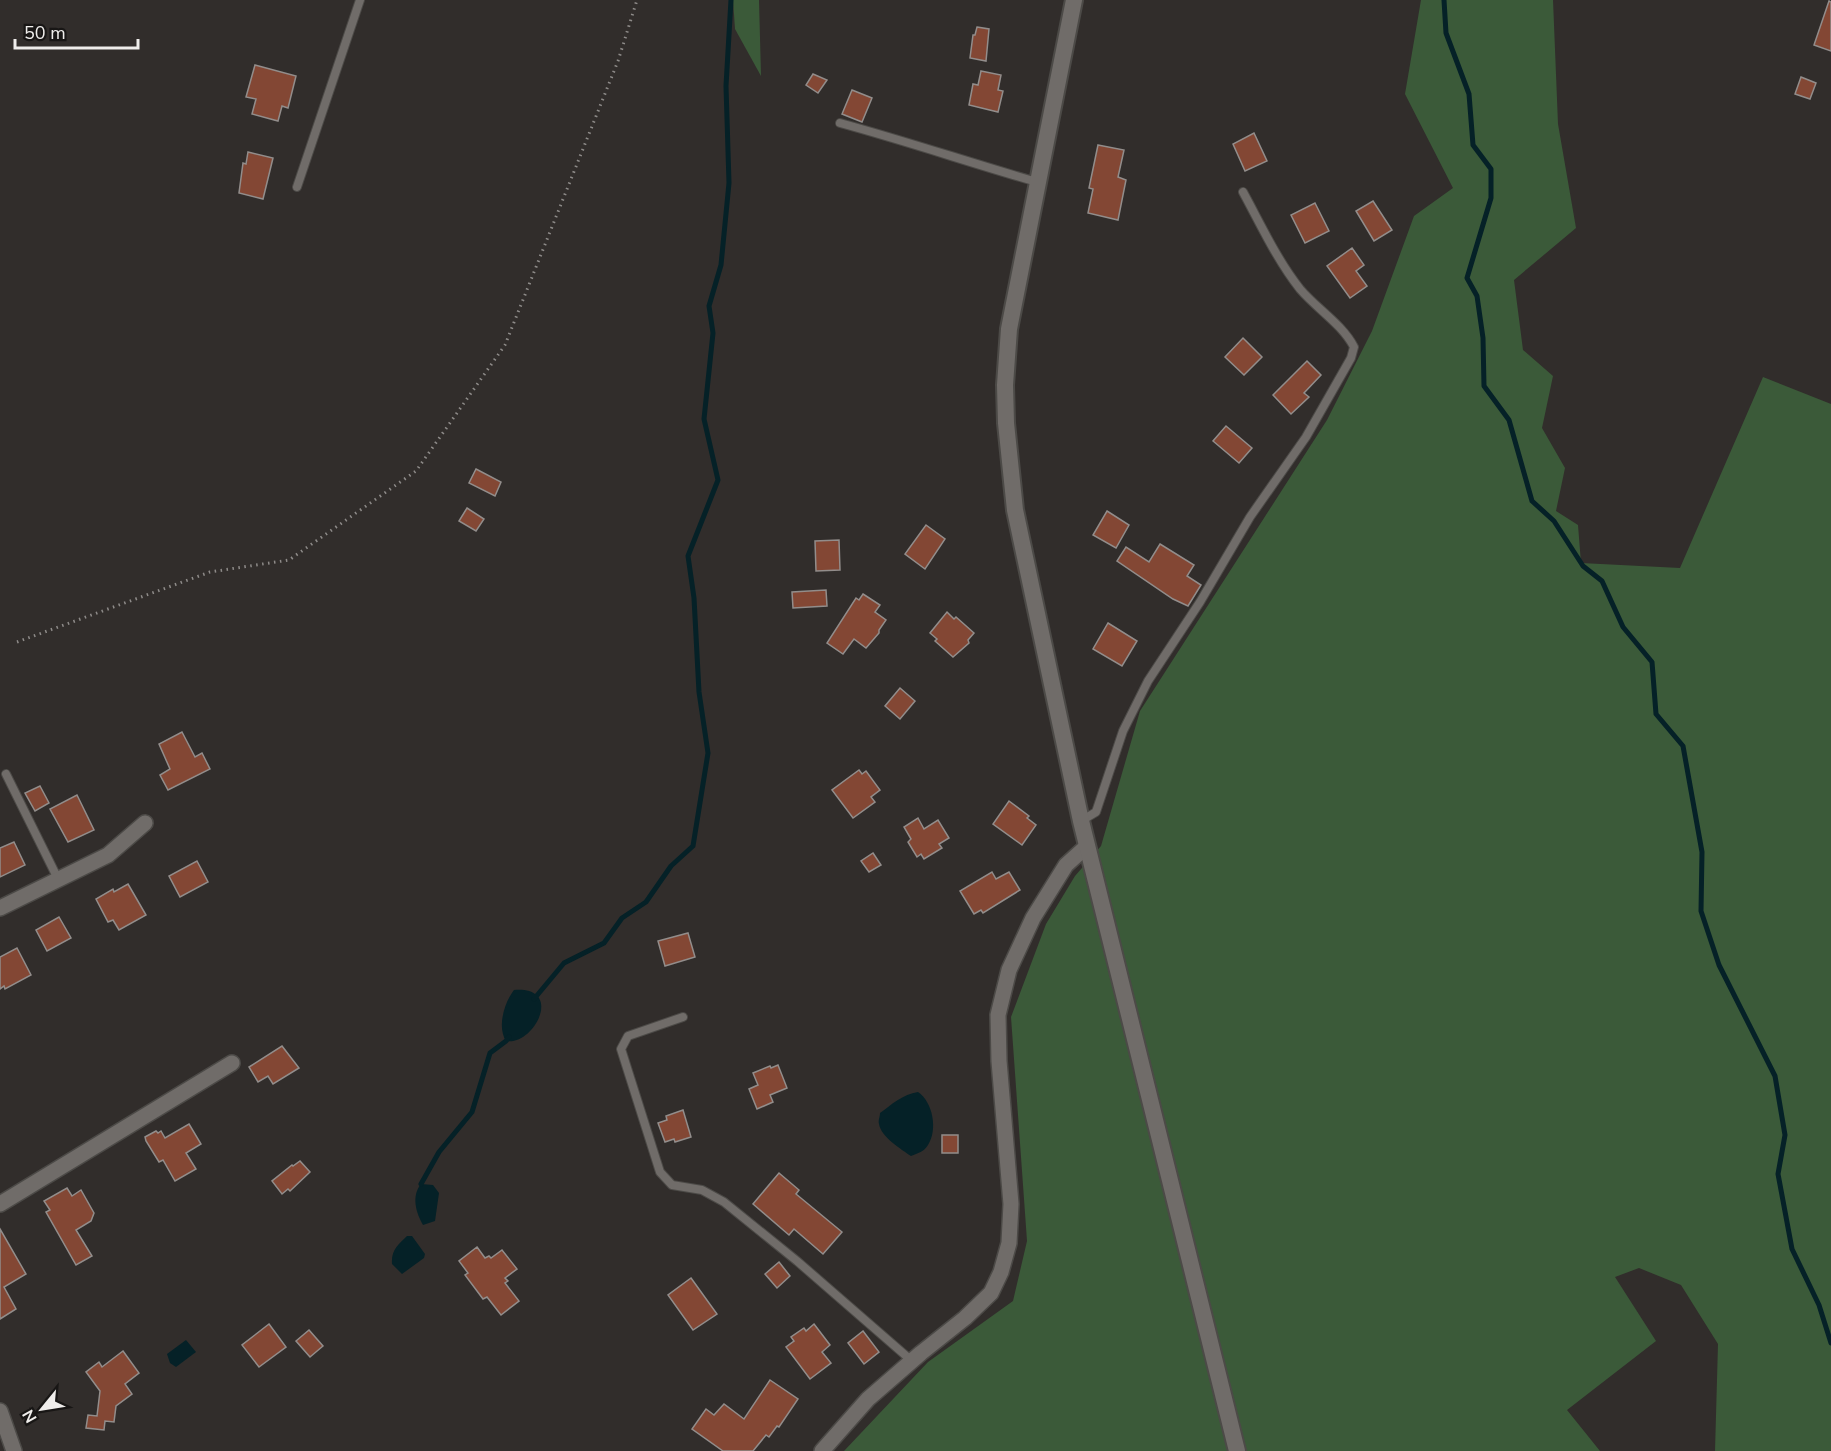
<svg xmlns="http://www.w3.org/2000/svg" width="1831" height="1451" viewBox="0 0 1831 1451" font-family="'Nunito Sans',sans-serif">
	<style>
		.green { fill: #3b5a39 }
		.water { fill: #052127 }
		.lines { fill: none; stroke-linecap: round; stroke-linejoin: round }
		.stream { stroke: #052127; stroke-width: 5 }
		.building { fill: #834734; stroke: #928d8b; stroke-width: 1.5 }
		.service-casing { stroke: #4c4a47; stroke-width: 10 }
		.minor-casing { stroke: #4c4a47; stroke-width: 18 }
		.tertiary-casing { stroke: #4c4a47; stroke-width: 20 }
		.path { stroke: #8e8b89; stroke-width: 3; stroke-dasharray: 1.5 4.5; stroke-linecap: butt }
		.service { stroke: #706c69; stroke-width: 8 }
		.minor { stroke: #706c69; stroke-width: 15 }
		.tertiary { stroke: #706c69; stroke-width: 16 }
	</style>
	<rect width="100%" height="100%" fill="#312d2b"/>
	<g class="green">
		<path d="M733,0h26l2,76 -26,-47z"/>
		<path d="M1421,0h132l5,124 18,104 -62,52 9,70 30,26 -11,52 23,40 -9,43 22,14 3,38 99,5 83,-191 68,27v1047h-116l3,-107 -37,-59 -42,-17 -24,9 41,64 -89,69 33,41h-756l84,-89 85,-61 14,-60 -16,-224 35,-93 29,-48 26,-30 39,-135 187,-291 45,-89 42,-115 39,-28 -48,-94z"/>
	</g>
	<g class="water">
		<path d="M514,990c51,-4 20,56 -8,51 -9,-14 -2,-38 8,-51z"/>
		<path d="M918,1092c15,10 20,38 10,53 -4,7 -10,8 -17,11 -10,-7 -30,-19 -32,-32 -1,-4 1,-7 1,-11 11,-8 23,-19 38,-21z"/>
		<path d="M421,1184l12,1 6,8 -4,28 -12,4c-7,-12 -12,-29 -2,-41z"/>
		<path d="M407,1236h5l13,18 -1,4 -22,16 -10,-10c-1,-14 6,-19 15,-28z"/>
		<path d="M186,1340l10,12 -20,15 -6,-4 -3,-9z"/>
	</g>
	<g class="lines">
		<g class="stream">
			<path d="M1444,0l2,33 23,61 4,51 18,24v29l-24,80 10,18 6,42 1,48 25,34 23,81 22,20 29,45 19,15 21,46 29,35 4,52 27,32 19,106 -1,59 18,54 56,111 10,59 -7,39 14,75 27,56 12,38"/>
			<path d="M534,999l30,-36 40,-20 18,-25 24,-16 25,-36 22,-20 15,-93 -9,-61 -5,-94 -6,-42 30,-76 -14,-61 9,-86 -4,-27 12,-41 8,-82 -3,-97 5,-86"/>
			<path d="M421,1184l18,-32 33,-40 18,-59 16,-12 3,-4"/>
		</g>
	</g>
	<g class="building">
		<path d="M1829,1l2,1v49l-17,-6z"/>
		<path d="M977,27l12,2 -3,32 -16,-3 3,-23h2z"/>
		<path d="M255,65l41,11 -8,32 -6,-2 -4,15 -26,-7 4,-15 -10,-2z"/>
		<path d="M981,71l20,4 -3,15 5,1 -5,21 -29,-7 4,-21 5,1z"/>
		<path d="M813,74l14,6 -9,13 -12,-8z"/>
		<path d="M1801,77l15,6 -6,16 -15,-5z"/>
		<path d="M852,90l20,8 -10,24 -20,-8z"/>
		<path d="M1254,133l13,28 -22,10 -12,-27z"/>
		<path d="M1098,145l26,5 -6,27 8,3 -8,40 -30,-7 5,-24 -4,-1z"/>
		<path d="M248,152l25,6 -10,41 -24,-6 4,-30 3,1z"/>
		<path d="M1373,201l19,29 -18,11 -18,-30z"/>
		<path d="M1315,203l14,28 -24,12 -14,-28z"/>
		<path d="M1352,248l12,17 -8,6 11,15 -17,12 -23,-32z"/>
		<path d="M1243,338l19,19 -18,18 -19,-18z"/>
		<path d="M1307,361l14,14 -17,18 5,4 -18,17 -18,-19z"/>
		<path d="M1226,426l26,22 -13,15 -26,-22z"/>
		<path d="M476,469l25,13 -6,14 -26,-13z"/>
		<path d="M467,508l17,11 -8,12 -17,-10z"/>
		<path d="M1107,511l22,14 -13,23 -23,-13z"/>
		<path d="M926,525l19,14 -20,30 -20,-15z"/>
		<path d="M839,540l1,30 -24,1 -1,-30z"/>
		<path d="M1160,544l34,21 -7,11 14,9 -13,21 -15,-7 -56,-38 9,-14 23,15z"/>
		<path d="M826,590l1,16 -34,2 -1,-16z"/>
		<path d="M863,594l17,11 -5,7 11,8 -7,10v3l-13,15 -12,-9 -11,15 -16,-11 29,-45 3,2z"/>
		<path d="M947,612l7,7 2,-2 18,16 -6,7 1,3 -16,14 -18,-16 2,-2 -7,-6z"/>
		<path d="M1108,623l29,18 -15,25 -29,-17z"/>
		<path d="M900,688l15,13 -15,18 -15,-13z"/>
		<path d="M182,732l13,25 7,-4 8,16 -42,21 -8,-15 10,-6 -11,-25z"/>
		<path d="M859,770l3,4 4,-3 14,19 -9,7 4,5 -22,16 -21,-28z"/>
		<path d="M40,786l9,17 -14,8 -10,-18z"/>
		<path d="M77,795l17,35 -26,12 -18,-33z"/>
		<path d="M1009,801l20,15 -2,2 9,7 -14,20 -29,-21z"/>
		<path d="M918,818l6,11 14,-9 11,18 -10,6 3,4 -18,11 -3,-5 -4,3 -9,-15 3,-3 -7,-12z"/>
		<path d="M14,842l11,23 -25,12v-29z"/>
		<path d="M873,853l8,12 -12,7 -8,-11z"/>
		<path d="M197,861l11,21 -28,15 -11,-21z"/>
		<path d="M992,872l4,7 13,-7 11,18 -37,23 -2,-3 -7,4 -14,-23z"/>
		<path d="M128,884l18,31 -27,15 -6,-10 -5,2 -12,-23 17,-10 1,3z"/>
		<path d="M59,917l12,21 -24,13 -11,-21z"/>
		<path d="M688,933l7,24 -30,9 -7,-25z"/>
		<path d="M17,948l14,27 -26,14 -1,-3 -4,3v-32z"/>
		<path d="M282,1046l17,22 -26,16 -5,-8 -10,6 -9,-15z"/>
		<path d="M778,1065l9,23 -17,7 3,7 -16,7 -8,-20 9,-4 -5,-12 17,-7 1,2z"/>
		<path d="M683,1110l8,27 -16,5 -1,-3 -9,3 -7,-19 9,-3 -1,-4z"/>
		<path d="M189,1124l12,20 -15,9 10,16 -21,12 -12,-21 -4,2 -13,-21 -1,-4 11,-6 2,2 3,-2 4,7z"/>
		<rect x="942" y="1135" width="16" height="18"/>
		<path d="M300,1161l10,11 -20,19 -2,-2 -6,5 -10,-13 20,-16 1,1z"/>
		<path d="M779,1173l20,17 -3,4 46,38 -19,22 -29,-25 -5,6 -36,-31z"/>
		<path d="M67,1188l5,8 9,-6 13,23 -3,8 -15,9 16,26 -16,9 -30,-53 4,-2 -6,-9z"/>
		<path d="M0,1229l26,45 -22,13 12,22 -16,10z"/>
		<path d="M477,1247l8,11 4,-2 2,2 11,-8 15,19 -12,9 3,3 -3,2 14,18 -18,14 -14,-18 -4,2 -18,-24 3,-2 -9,-12z"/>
		<path d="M779,1262l11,14 -13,12 -12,-14z"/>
		<path d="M691,1278l26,36 -24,16 -25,-35z"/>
		<path d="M269,1324l17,23 -27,20 -17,-22z"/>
		<path d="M814,1324l16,21 -8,7 9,11 -21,16 -24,-32 8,-6 -3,-4 13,-9 2,3z"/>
		<path d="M309,1330l14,16 -13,11 -14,-16z"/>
		<path d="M863,1331l16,21 -15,12 -16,-21z"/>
		<path d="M123,1351l16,22 -14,11 7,10 -16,12 -2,16 -9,-1 -1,9 -18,-2 2,-13 9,1 3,-25 -14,-19 13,-10 3,5z"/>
		<path d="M770,1380l28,19 -19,28 -2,-1 -8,11 -3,-2 -13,16h-30l-31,-22 14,-20 8,6 10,-11 20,15z"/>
	</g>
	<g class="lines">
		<g class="service-casing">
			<g id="service">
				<path d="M840,123c66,18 131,40 197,59"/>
				<path d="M297,187l63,-187"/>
				<path d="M6,774l52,105"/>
				<path d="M1081,821l15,-9 27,-81 25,-50 52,-79 50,-85 56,-80 45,-79 3,-11c-12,-23 -37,-38 -54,-58 -23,-29 -39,-64 -57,-97"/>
				<path d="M683,1017l-55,19 -7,13 39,123 12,13 30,5 22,12 73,59 115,100"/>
			</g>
		</g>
		<g class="minor-casing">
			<g id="minor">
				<path d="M0,908l108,-53 37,-32"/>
				<path d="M0,1204l232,-141"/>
				<path d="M0,1411l14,40"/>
				<path d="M822,1451l46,-52 53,-46 44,-35 26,-25 10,-21 8,-29 2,-39 -12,-143 -1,-46 11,-45 24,-52 33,-53 21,-19"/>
			</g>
		</g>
		<g class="tertiary-casing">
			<path id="tertiary" d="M1074,0l-65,329 -4,56 1,38 9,87 66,311 156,630"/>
		</g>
		<path class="path" d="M17,642l193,-70 79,-12 127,-89 89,-126 113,-284 19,-61"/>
		<use href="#service" class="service"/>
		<use href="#minor" class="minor"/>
		<use href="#tertiary" class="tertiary"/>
	</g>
	<g transform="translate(42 1409) rotate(240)" stroke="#181615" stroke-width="4.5" paint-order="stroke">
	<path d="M0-4.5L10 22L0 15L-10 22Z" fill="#efedeb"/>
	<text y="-9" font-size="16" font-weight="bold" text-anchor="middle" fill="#efedeb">N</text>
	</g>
	<path d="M15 39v9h123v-9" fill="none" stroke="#efedeb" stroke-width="3"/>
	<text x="24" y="39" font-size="18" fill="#efedeb" stroke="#181615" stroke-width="4.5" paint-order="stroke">50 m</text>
</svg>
